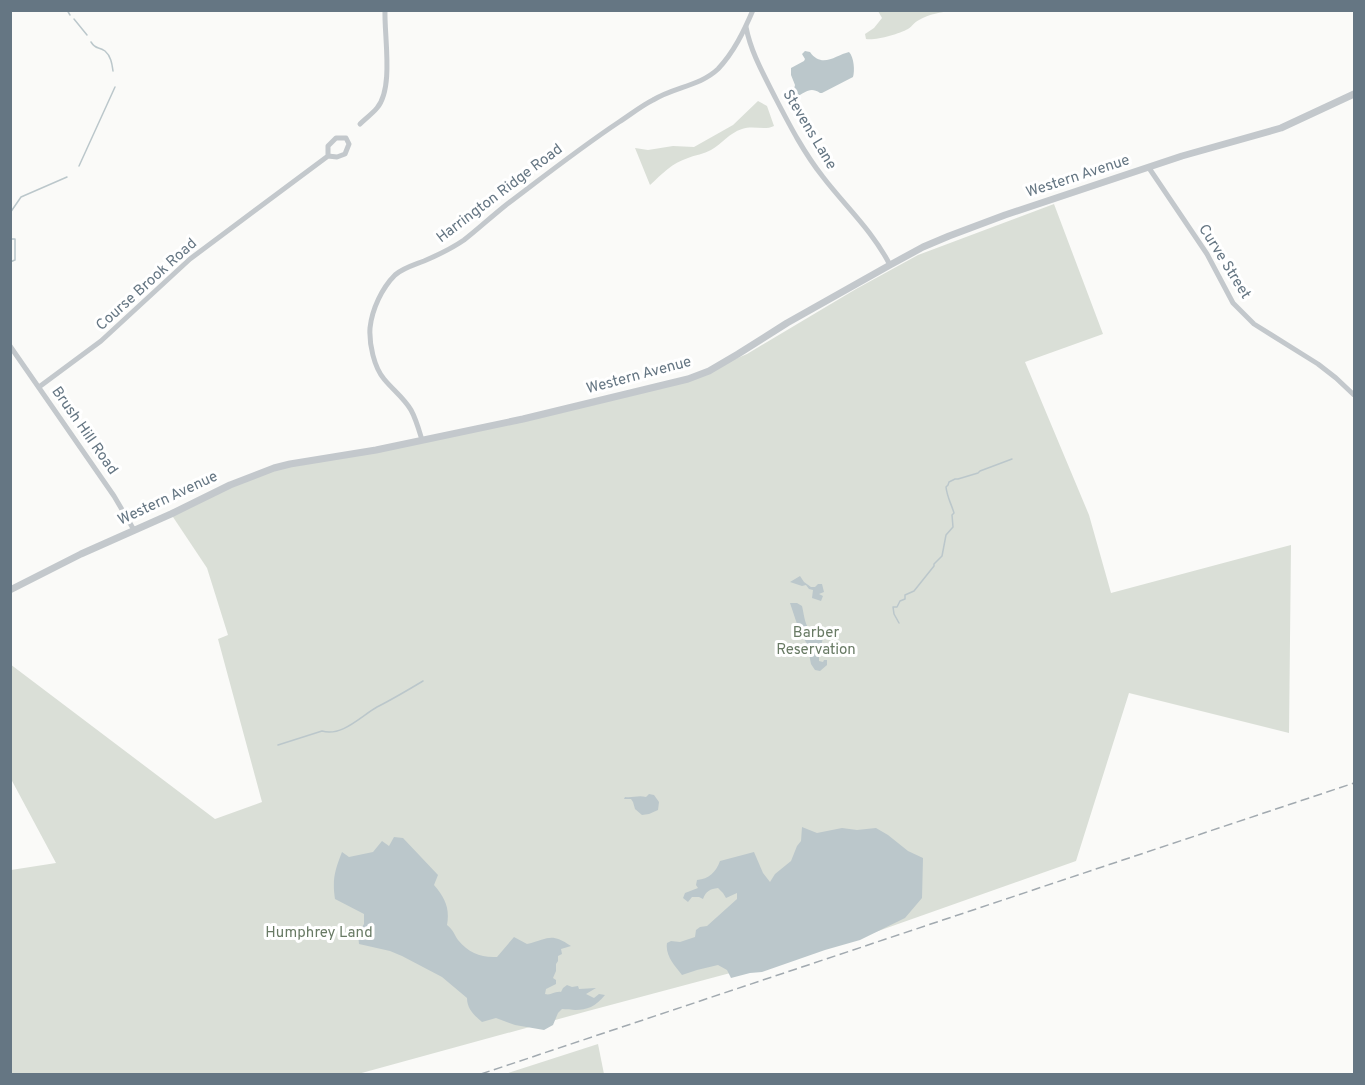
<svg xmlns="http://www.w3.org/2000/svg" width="1365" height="1085" viewBox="0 0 1365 1085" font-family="Overpass,sans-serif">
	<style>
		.green { fill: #dadfd7 }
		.water { fill: #bbc7cb }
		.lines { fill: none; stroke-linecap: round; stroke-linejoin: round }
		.stream { stroke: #bbc7cb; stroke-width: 1.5 }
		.minor { stroke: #c3c8cc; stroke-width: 5 }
		.tertiary { stroke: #c3c8cc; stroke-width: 7 }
		.rail { stroke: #a2aab0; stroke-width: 1.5; stroke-dasharray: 9 4.5; stroke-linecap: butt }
		.labels { text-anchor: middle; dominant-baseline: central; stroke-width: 6; stroke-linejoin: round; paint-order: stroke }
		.street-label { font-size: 15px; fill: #657683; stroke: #fff }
		.park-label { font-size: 15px; fill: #687a64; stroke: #fff }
	</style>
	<rect width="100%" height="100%" fill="#fafaf8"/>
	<g class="green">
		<path d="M878,11h74c-11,1 -23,3 -33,9 -5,2 -7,7 -11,9 -9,5 -33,12 -42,10l-1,-5 9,-6 8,-10z"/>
		<path d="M758,101l9,5 7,20c-10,5 -20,-1 -32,3 -13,4 -20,15 -31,21 -7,4 -16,5 -23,8 -16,5 -26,16 -38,27l-15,-37 13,2 25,-4 21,1 39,-22z"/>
		<path d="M1054,204l49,130 -78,28 64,153 22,78 180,-48 -2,188 -160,-40 -53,168 -226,80 -262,70 -230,63h-347v-204l45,-7 -45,-84 -1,-115 205,155 47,-17 -44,-163 10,-4 -21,-67 -36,-54 103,-46 102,-18 312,-71 59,-25 109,-65 62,-34z"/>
		<path d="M598,1044l6,30h-99z"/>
	</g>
	<g class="water">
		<path d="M805,51l5,1c12,17 26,3 39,0 5,5 6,19 4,25l-31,16h-2c-10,-7 -15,0 -24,4l-3,-4 2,-8 -4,-10v-7l13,-7 1,-2 -3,-5z"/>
		<path d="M800,576l4,6 7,5h4l3,-3h4l2,8 -5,2 4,2 -2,5 -9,-3 1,-8 -4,-1 -3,-4 -4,1 -12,-4z"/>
		<path d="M790,603h7l5,3c4,17 2,26 22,28l-3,12 3,3v3l-5,-1v10l4,1 1,-2h3v5l-7,6 -5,-1 -4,-6 -4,-20 -8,-14z"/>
		<path d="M649,794l5,1 5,7 -1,8 -9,4 -7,1 -7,-6 -2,-7 -2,-3h-7l1,-2c8,1 13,-2 21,0z"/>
		<path d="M802,827l15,6 25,-5 15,2 19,-2 12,7 20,16 15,7 -1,40 -17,20 -45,22 -35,10 -63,22 -12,1 -19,5 -4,-8 -9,-5 -21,5 -15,5c-7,-9 -17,-19 -15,-32l4,-2 9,1 15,-5 1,-7 4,-3 7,-1 30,-27v-6l-11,5 -3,-5 -5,-5c-8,1 -12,3 -15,11l-4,-2h-7l-4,5 -5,-4 2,-5 13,-5 -2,-3 1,-5c12,-1 19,-8 23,-19l34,-9 9,21 7,9 5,-8 16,-13 6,-15 4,-5z"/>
		<path d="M394,837l9,1 35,37 -4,10c11,13 16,23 13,40 7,6 7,9 11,15 11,13 23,18 39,17l17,-20 13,7c22,-5 23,-12 44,2l-10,3 1,5 -4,2v5l-2,3v7l-3,7 3,2v4l-10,5 -1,5c6,2 9,-3 16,-2l2,-4 4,-3 5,2 6,-1 1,3 17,-1 -10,6 8,4 5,-4 6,1c-13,16 -24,16 -43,14l-4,4 -5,12 -9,5 -29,-5 -19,-7 -14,4c-8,-7 -15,-13 -15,-24l-25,-21 -40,-21 -12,-5 -31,-7 -1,-10 6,-10v-10l-29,-15c-3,-20 0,-29 7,-47l7,5 24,-5 9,-11 7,5z"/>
	</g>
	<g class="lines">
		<g class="stream">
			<path d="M67,10l3,5"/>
			<path d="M74,19l13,16"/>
			<path d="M91,42c5,8 7,4 14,9 6,5 7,13 8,20"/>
			<path d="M79,166l36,-79"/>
			<path d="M10,213l11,-16 46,-20"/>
			<path d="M10,239h5v21l-5,2"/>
			<path d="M899,623l-5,-9 -1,-7h4l3,-6 5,-2v-4l9,-4 20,-25v-2l8,-8 4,-21 7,-8 -1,-12 2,-2c-3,-10 -7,-16 -8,-26l2,-2 1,-3 6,-3h3l20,-6 2,-2 32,-12"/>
			<path d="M278,745l44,-14c20,6 39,-15 55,-24 16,-8 31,-17 46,-26"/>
		</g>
		<g class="minor">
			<path d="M746,27c5,26 18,48 30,72 14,27 28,54 47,78 23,30 49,53 67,88"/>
			<path d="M360,124c5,-5 12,-10 17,-16 17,-20 7,-72 8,-98"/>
			<path d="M1149,168l58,86 26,49 21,21 64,40 18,14 18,17"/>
			<path d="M10,346l104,150 20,34"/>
			<path d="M39,387l62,-46 89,-82 138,-103 9,1 8,-3 4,-10 -3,-6h-10l-8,8v10"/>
			<path d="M422,440c-3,-10 -6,-21 -11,-30 -7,-12 -18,-20 -27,-31 -10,-12 -15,-35 -14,-51 2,-19 12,-40 25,-53 8,-7 19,-10 29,-14 14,-6 27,-12 40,-21 14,-11 27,-23 42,-35 37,-28 74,-57 113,-83 11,-7 22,-16 34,-22 21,-13 47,-14 65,-31 16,-17 26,-38 35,-59"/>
		</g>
		<path class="tertiary" d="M10,590l71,-36 90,-40 59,-29 44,-17 16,-4 86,-14 147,-31 165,-40 21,-8 29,-17 49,-31 103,-58 33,-18 26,-11 56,-21 177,-59 99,-28 73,-34"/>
		<path class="rail" d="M481,1074l873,-291"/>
	</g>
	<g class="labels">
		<g class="street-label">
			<text transform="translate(809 130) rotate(59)">Stevens Lane</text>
			<text transform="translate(1078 177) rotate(-18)">Western Avenue</text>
			<text transform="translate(500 194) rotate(-37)">Harrington Ridge Road</text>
			<text transform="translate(1224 262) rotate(58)">Curve Street</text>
			<text transform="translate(147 285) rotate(-42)">Course Brook Road</text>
			<text transform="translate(639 376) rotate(-15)">Western Avenue</text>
			<text transform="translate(84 431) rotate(55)">Brush Hill Road</text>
			<text transform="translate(168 499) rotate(-25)">Western Avenue</text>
		</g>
		<g class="park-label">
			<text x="816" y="633">Barber<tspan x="816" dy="17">Reservation</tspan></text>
			<text x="319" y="933">Humphrey Land</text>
		</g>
	</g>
	<rect width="1365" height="1085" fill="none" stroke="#657683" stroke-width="24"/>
</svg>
